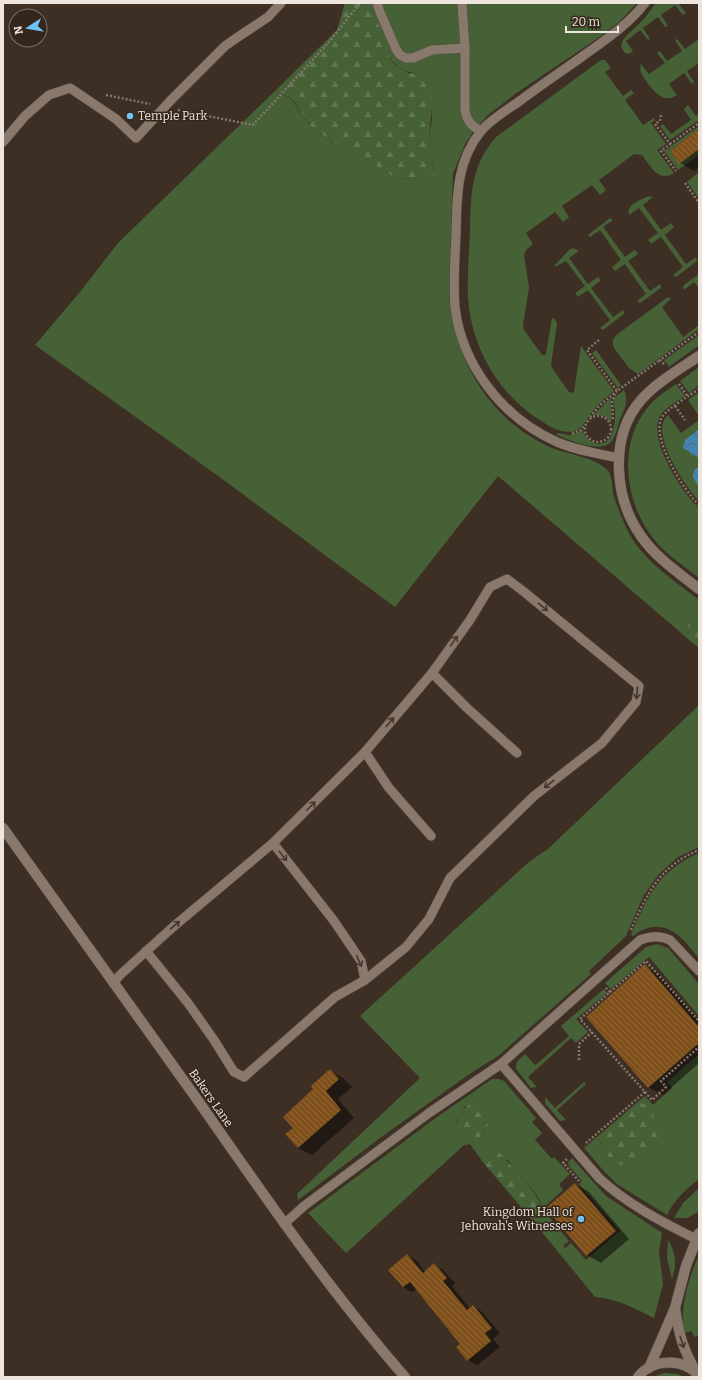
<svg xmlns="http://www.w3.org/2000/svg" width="702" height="1380" viewBox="0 0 702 1380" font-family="Bitter,serif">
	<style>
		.green { fill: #476137; fill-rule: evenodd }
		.forest { fill: url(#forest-firs) }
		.water { fill: url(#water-waves) }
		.shadow { fill: #0007 }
		.building { fill: url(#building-back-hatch) }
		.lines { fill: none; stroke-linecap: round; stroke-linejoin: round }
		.service-casing { stroke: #594d44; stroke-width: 10 }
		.minor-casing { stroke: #594d44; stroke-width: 11 }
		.secondary-casing { stroke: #594d44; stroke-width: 11 }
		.path { stroke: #83766e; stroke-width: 2.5; stroke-dasharray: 2 2; stroke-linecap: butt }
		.service { stroke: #89786c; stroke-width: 9 }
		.minor { stroke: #89786c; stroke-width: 10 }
		.secondary { stroke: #89786c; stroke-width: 10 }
		.oneway { stroke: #44362b }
		.poi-dot { fill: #72c1f5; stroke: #33261b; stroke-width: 1.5 }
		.labels { text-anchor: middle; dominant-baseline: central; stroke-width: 3; stroke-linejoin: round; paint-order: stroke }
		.poi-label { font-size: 12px; fill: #eee5de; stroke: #33261b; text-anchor: start }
		.street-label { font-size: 12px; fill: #eee5de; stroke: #33261b }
	</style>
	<defs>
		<pattern id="forest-firs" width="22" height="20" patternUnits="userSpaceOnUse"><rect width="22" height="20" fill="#476137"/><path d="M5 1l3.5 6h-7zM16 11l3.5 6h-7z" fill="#627854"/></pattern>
		<pattern id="water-waves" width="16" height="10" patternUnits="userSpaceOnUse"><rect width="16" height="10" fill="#4385ae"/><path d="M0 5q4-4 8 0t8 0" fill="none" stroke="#456b83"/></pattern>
		<pattern id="building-back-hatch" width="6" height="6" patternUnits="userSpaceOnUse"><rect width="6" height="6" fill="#7f501a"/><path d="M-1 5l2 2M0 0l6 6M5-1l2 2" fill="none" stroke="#91693b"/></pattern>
	</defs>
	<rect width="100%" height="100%" fill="#3e2f25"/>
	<g class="green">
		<path d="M380,3h77l4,41 -54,11 -8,-7z"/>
		<path d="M466,3h171l-18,19 -15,12 -89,60 -27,21 -10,11 -7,-7 -2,-10v-61z"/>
		<path d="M656,3h22l8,10 -3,2 -8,-10 -14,10 7,11 -3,1 -7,-10 -15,11 7,11 -2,1 -8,-10 -14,11 7,10 -4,3 -4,-1 -4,-6 1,-5 4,-6 18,-17z"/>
		<path d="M377,12l22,44 62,-6 1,66 3,6 8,10 -8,12 -12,30 -4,117c3,66 41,131 103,157 15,6 46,10 56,23 5,6 4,18 6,26 3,9 7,19 11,28 14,33 47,54 74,75v20h-9l-4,9 1,9 -189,-162 -103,131 -170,-126 -190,-136 45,-53 38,-49 158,-153 16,10 20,28 23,15 22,10 38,25 28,1 11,-8 -5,-34 3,-17v-29l-12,-17c-35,-4 -40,-31 -43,-62z"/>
		<path d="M677,39l8,10 14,-10v24l-12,8 7,11 -2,2 -8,-11 -15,11 8,11c-13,9 -21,-2 -29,-11 -4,-7 -10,-12 -7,-20l8,10 16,-11 -8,-10 3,-2 7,10 15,-10 -7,-11z"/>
		<path d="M601,60h4l6,8 -6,4 18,24 8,-6 3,3 -9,7 18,25 11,-7 1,2 -4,3 15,21 -9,6 17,23c-16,10 -24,-8 -32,-18l-8,-1 -35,26 7,10 -6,5 -8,-10 -30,21 7,11 -6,5 -8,-10 -29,21 7,11 -7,6 -2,5 5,33 -6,37 1,5 18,25h3l1,-1 6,-36 3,1 2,5 -6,41 1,3 17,24 4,1 1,-2 7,-45 33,45c-8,6 -16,13 -22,21 -6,7 -8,16 -18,19 -14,4 -28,-7 -39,-14 -39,-27 -64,-72 -67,-120 -1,-21 1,-43 2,-64 1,-37 0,-66 26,-96z"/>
		<path d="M688,105l8,11 3,-2v6l-29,20 -10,-14 3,-2 8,10 20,-14 -7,-11z"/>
		<path d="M699,126v3l-29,22 9,12 20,-14v6l-21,15 -14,-19z"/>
		<path d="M699,172v27l-12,-17z"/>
		<path d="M649,196l4,1 -10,8 18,25 10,-7 3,4 -9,8 21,29 10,-7 1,4 -21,16 -3,-2 10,-8 -22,-30 -10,7 -3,-4 10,-7 -19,-25 -10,7c-3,-11 12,-15 20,-19z"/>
		<path d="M610,218l3,2 -10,7 22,30 10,-7 3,4 -10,7 22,30 10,-7 1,2v2l-21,15 -3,-2 9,-7 -21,-30 -10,7 -3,-4 9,-7 -21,-30 -10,7 -2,-2z"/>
		<path d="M573,248l6,3 -10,7 19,26 10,-7 3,3 -10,8 22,29 10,-7 1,2v2l-21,16 -3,-2 10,-8 -22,-30 -10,7 -3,-4 10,-7 -19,-25 -11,6v-2l14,-15z"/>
		<path d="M699,274v14l-5,-6 -10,8 -1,-3 1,-2z"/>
		<path d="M668,297l3,2 -9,8 21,30 16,-12v4l-61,45 -9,-6 -15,-20c-3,-7 0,-11 5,-15z"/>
		<path d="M699,335v10l-30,22 -5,-7z"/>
		<path d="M596,350l25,35 -3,3 -26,-35z"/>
		<path d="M699,367v18l-10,8 -9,-12z"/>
		<path d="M676,384l9,12c-8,6 -22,12 -26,22 -10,23 23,75 40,90v70c-14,-11 -30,-22 -42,-35 -32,-37 -41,-97 -9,-136 7,-9 18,-16 28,-23z"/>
		<path d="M624,390c5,11 1,18 -4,29 -2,6 -3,14 -7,20 -9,17 -44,1 -56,-4v-2l12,2 14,-5c2,13 21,20 28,6 2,-6 5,-16 4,-22 0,-5 -2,-10 -1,-16z"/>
		<path d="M699,392v24l-11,-16z"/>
		<path d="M612,397c-3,9 1,17 -1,26 -4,-7 -10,-9 -18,-8z"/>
		<path d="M668,415l13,18 18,-13v81c-13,-13 -51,-70 -31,-86z"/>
		<path d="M699,705v142l-21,10 -19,17 -15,21 -18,41 -37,35 2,3 -93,82 -30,19 -88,63 -82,62 -1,-6 123,-116 -60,-62 170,-155 18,-12z"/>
		<path d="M699,853v105c-12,-14 -25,-34 -47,-31 -7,1 -13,4 -19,9l-2,-1c17,-39 27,-64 68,-82z"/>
		<path d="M657,944l11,4 31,36v32l-50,-59 -38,32 -6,-6 41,-36z"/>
		<path d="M604,989l3,4 -31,26 12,13 -12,11 -5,-5 -43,39 9,10 -6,1 -15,-19c-1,-7 5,-11 9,-15l10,11 3,-2 31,-27 -8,-10z"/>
		<path d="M699,1054v125c-13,10 -25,21 -32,36l-50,-31 -14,-14 -19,-22 14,-12 8,19 11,10 36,-52 -4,-6 -10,-6 6,-5 8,9 19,-17 -5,-6z"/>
		<path d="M492,1079h7l5,2 32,37 -4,4 10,11 -7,7 17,19 2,-2 16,17 -11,10 4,6 -21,19 27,32 -6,5 2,2 6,-5 15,17 34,-29 -41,-47 3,-3 -13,-15 -1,-4 4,-4 34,38 56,37 -3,19 4,32 -9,34c-18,-9 -38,-20 -59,-21l-63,-77 8,-3c8,-17 -13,-32 -23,-44 -3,-4 -6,-8 -9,-13l-26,-2v3l-12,-17 -7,2 -117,107 -38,-40 129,-96zM479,1103c15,9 12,21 3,32l-17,4 -7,-6 -3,-4 2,-9 8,-14z"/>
		<path d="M584,1082l2,2 -29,26 9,10 -6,1 -15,-18v-4l1,-1 9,10z"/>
		<path d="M699,1188v22l-1,2 -11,6h-13l9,-15z"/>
		<path d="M668,1240c8,13 9,24 4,39l-5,-21z"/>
		<path d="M699,1255v80l-5,2 -2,-6 -8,2c-4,-27 4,-53 15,-78z"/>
		<path d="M664,1373l14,1 6,3h-31z"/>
	</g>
	<g class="forest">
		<path d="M345,3h30l4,23 4,19 7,14 5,6 14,8 11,1 11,8 1,9v16l-3,30 5,35 -3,5 -8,2 -28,-1 -38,-25 -22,-10 -23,-15 -19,-28 -17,-10 61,-60z"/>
		<path d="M690,620h9v28l-12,-10 -1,-9z"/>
		<path d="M639,1101l10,6 4,6 6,29 -38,23h-4l-11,-10 -8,-19z"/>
		<path d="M475,1102c34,6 0,61 -20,27 2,-10 8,-25 20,-27z"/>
		<path d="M497,1151c8,7 14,14 21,23 11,13 24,23 24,41l-10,5 -50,-59v-3l6,-6z"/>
	</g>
	<g class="water">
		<path d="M699,429v29l-5,-3 -3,-1 -2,-3 -5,-2 -2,-3 2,-1 1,-5z"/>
		<path d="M699,467v19c-6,-7 -10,-14 0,-19z"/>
	</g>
	<g class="shadow">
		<path d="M699,130v37l-5,4 -14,-8z"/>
		<path d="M645,966l14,8 40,46v43l-36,32 -15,-8z"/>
		<path d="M330,1070l13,8 9,9 -14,12 16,19 -42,37 -14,-7 -4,-20 21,-39z"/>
		<path d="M575,1184l14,8 40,47 -28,24 -14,-8z"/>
		<path d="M407,1255l9,5 9,12 9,-7 9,5 12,13 -3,3 18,23 3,-3 9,6 18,21 -7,6 7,8 -23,18 -9,-5 -7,-16 -45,-55 -4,3 -9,-5z"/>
	</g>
	<g class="building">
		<path d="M699,129v20l-20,15 -9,-13z"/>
		<path d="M645,964l54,63v16l-51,45 -62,-71z"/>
		<path d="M330,1069l9,10 -13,12 15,19 -43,38 -13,-14 8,-6 -10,-11 30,-28 -2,-3z"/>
		<path d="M575,1183l41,48 -30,25 -40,-48z"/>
		<path d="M407,1254l16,19 11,-10 13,15 -4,3 24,29 6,-5 19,23 -7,5 6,8 -24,20 -11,-14 4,-3 -50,-62 -7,5 -15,-17z"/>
	</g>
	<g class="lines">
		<g class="service-casing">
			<g id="service">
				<path d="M377,3l3,9 16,37 4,6 6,3h7l19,-8 33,-2"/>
				<path d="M462,3l3,45v62c2,11 6,16 16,21"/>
				<path d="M3,142l22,-26 24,-21 21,-7 46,31 20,19 35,-38 54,-54 10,-7 33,-22 13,-14"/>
				<path d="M619,458c-21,-4 -43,-8 -62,-16 -54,-24 -95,-76 -102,-135 -2,-24 0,-49 1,-73 1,-37 0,-72 25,-103 10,-12 26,-21 40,-31 20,-15 41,-29 62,-44 22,-16 45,-31 62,-53"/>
				<path d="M432,673l35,35 50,45"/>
				<path d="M365,752l24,36 42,48"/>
				<path d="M146,951l42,52 26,37 20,32 10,5 91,-80 30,-17 41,-33 23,-28 21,-41 84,-82 68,-53 34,-41 3,-16 -116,-95 -16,-12 -17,8 -20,33 -38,53 -67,79 -92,91"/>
				<path d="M113,983l7,-8 53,-48 100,-84 61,78 27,40 4,19"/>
				<path d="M501,1064l98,114c28,26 63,44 97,61"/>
				<path d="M284,1224l20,-18 125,-93 72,-49 139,-124c10,-4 20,-5 30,0l29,31"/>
			</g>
		</g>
		<g class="minor-casing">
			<g id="minor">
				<path d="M699,356c-19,13 -42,26 -58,44 -32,37 -27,98 0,136 15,22 38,37 58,53"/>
				<path d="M3,828c63,89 128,178 191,267 67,96 134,194 211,282"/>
				<path d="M675,1308c4,28 8,41 22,66"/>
				<path d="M649,1368l26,-60 11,-42 13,-33"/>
			</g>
		</g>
		<g class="secondary-casing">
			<path id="secondary" d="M638,1377c15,-19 46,-19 61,-1"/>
		</g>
		<g class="path">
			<path d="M106,95l44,9"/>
			<path d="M178,110l75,15 76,-83 31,-39"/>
			<path d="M661,115l-1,6 -5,3 15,20 -9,7 15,20"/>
			<path d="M670,144l29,-21"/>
			<path d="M685,183l14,20"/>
			<path d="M599,340l-12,10 30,41 43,-31"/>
			<path d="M664,364l-4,-4 39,-28"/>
			<path d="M679,384l9,13"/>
			<path d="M699,389c-9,6 -32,20 -37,28 -12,20 22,74 37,88"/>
			<path d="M675,406l10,14"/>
			<circle cx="598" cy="429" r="13"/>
			<path d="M590,417l10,-12 17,-14"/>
			<path d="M613,419l-1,-17 3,-8"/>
			<path d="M572,433l9,-3 3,-4"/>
			<path d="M631,930c16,-37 29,-64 68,-80"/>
			<path d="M610,992l36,-31 53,60"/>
			<path d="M579,1060v-16l13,-12"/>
			<path d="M645,1092l7,8 14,-13 -5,-6 38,-34"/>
			<path d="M586,1143l59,-51 -65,-73 30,-27 -5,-5"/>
			<path d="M567,1159l-4,4 16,18"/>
		</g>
		<use href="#service" class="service"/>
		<use href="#minor" class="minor"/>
		<use href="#secondary" class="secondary"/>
	</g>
	<defs><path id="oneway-shaft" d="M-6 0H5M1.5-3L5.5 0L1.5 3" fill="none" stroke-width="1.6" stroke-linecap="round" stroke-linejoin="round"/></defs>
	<g class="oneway">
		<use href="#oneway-shaft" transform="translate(543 607) rotate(40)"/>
		<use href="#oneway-shaft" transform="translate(454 641) rotate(-55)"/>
		<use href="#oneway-shaft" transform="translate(637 693) rotate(95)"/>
		<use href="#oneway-shaft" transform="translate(390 722) rotate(-50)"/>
		<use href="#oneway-shaft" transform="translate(549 784) rotate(142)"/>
		<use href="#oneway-shaft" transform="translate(311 806) rotate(-45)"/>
		<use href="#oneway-shaft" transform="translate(283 856) rotate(52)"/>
		<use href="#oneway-shaft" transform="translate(175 925) rotate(-40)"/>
		<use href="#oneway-shaft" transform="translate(359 961) rotate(66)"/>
		<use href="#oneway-shaft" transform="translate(682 1342) rotate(72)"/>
	</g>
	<g class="poi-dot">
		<circle cx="130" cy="116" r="4"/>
		<circle cx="581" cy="1219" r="4"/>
	</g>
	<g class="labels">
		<g class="poi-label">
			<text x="138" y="116">Temple Park</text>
			<text x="573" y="1212" text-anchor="end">Kingdom Hall of<tspan x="573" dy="14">Jehovah's Witnesses</tspan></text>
		</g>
		<g class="street-label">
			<text transform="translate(211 1098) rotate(55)">Bakers Lane</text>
		</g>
	</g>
	<rect width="702" height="1380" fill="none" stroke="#eee5de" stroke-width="8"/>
	<g transform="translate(28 28) rotate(258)"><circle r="19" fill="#33261b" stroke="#7e7269"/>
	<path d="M0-3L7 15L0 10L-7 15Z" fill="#72c1f5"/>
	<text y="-6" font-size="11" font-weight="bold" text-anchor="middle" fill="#eee5de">N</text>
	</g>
	<path d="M566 26v6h52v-6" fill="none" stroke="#eee5de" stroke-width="2"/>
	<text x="572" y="26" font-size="12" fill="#eee5de" stroke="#33261b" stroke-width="3" paint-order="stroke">20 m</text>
</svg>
